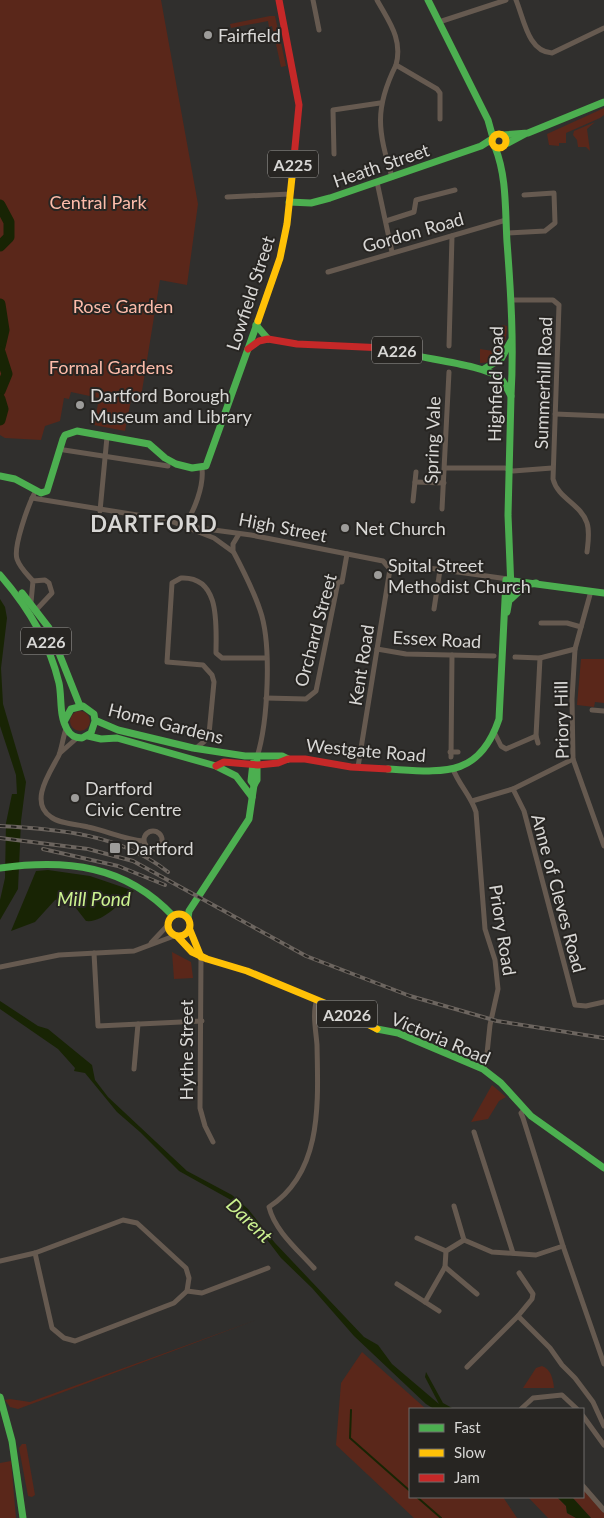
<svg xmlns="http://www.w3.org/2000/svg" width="604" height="1518" viewBox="0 0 604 1518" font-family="Lato,sans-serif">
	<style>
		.green { fill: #5a271a }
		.water { fill: #182404 }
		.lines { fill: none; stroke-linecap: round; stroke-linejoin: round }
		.stream { stroke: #182404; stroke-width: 2 }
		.river { stroke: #182404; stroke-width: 11 }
		.street { stroke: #665a50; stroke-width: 5 }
		.fast { stroke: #4caf50; stroke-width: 7 }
		.slow { stroke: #ffc107; stroke-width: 7 }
		.jam { stroke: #c62828; stroke-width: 7 }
		.rail-casing { stroke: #6c655f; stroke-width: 4 }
		.rail { stroke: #272522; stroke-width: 2; stroke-dasharray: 5.5; stroke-linecap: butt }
		.poi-dot { fill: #9d9c9a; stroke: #272522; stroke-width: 2 }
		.labels { text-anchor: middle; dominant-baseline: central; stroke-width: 4; stroke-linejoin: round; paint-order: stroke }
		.shield { fill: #272522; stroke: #a3a29f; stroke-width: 1 }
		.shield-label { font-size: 16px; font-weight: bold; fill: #d8d7d5 }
		.poi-label { font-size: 18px; fill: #d8d7d5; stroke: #272522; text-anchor: start }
		.street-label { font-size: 18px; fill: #d8d7d5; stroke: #272522 }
		.park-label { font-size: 18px; fill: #fdbcaa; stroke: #272522 }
		.water-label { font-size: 19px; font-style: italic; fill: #ccf390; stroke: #272522 }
		.district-label { font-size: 22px; font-weight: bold; letter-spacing: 1px; fill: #d8d7d5; stroke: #272522 }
	</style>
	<rect width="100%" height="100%" fill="#302f2d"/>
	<g class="green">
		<path d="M0,0h161l37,204 -11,81 -27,-5 -19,117 -10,3 -6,31 -31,-6 5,-27 -28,-6 -2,7 -5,-1 -4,23 -15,5 -4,14 -36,-2 -5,-3z"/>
		<path d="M270,16h5l11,50 -5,1 -9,-41 -3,1 -1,-6 -37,7 -1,-4z"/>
		<path d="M604,108v7l-4,3 -34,15v10h-7v3l-10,-1 -2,-11z"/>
		<path d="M595,122l-8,7 3,22 -4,-4h-8l-1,-7 -4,-5 1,-4z"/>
		<path d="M502,325l5,1c0,17 -6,38 -27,37v-14l13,2 4,-2z"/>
		<path d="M581,659h23v44l-9,-1 -1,5 -17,-2z"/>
		<circle cx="80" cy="721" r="10"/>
		<path d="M172,952l19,10 2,16 -19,1z"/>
		<path d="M492,1085l14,12 -7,4 -11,18 -17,3z"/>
		<path d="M256,1320l-238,89 -8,-2 -5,-7 5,-1 20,3z"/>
		<path d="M362,1352l64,57h-16v88h93l14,21h-103l-78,-73 5,-62z"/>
		<path d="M542,1366c9,3 11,13 12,22h-31l13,-20z"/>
		<path d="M22,1444h4l9,51 -3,2 -4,-1 -9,-48z"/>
		<path d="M11,1461l5,57h-16v-55z"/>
		<path d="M583,1489l21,24v5h-13l-19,-21h11z"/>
		<path d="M528,1497h29l9,9 1,7 9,5h-28z"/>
	</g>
	<g class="water">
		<path d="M0,599l5,8 2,11 -6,50 2,36 23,78 -5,39 -3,68 -18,31v-20l5,-22 1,-55 6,-29h5l-1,-19 -16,-49z"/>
		<path d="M48,870l42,6 44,15c-13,11 -31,32 -48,30l-14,-18 -9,-5 -8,2 -20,22 -24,9 25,-60z"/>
		<path d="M0,1001l38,25 10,3 44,36 3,15 13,17 79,74 45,24 16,14 27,34 89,94 14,8 14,19 47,40 -14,-27 1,-5 17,31 11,6h-20l-8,-5 -72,-68 -42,-48 -31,-30 -26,-34 -24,-24 -52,-29 -39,-39 -23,-20 -32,-39 -11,-2 1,-3 -17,-19 -58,-40z"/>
		<path d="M557,1497h15l19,21h-15l-9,-5 -1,-7z"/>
	</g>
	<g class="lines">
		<g class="stream">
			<path d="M351,1410l-1,28 60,53"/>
			<path d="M417,1497l24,21"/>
		</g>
		<g class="river">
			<path d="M0,205l9,17v15l-9,9"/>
			<path d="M0,304l4,26 -4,17"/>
			<path d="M0,352l7,22 -7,17"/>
			<path d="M0,399l3,10 -3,11"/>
		</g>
		<g class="street">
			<path d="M313,0l6,30"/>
			<path d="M377,0c12,22 26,39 19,65l41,24 3,4v26"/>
			<path d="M516,0c8,19 12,52 36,53l52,-25"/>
			<path d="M439,22l67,-22"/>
			<path d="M334,154l-1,-44 47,-7"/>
			<path d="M392,177c-14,-46 -18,-68 4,-112"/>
			<path d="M377,182l15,70"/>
			<path d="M227,197l63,-3"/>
			<path d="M386,221l28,-9 2,-12 39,-10"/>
			<path d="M507,233l38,-2 10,-8 -1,-30 -30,2"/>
			<path d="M328,272l178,-52"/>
			<path d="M511,300h42l6,5 -6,174c5,20 28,25 34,44 3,9 1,20 0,29"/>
			<path d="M449,346l3,-110"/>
			<path d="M555,414l49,2"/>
			<path d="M64,450l104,16"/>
			<path d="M445,468h60l8,3 39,-3"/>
			<path d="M415,482l29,1"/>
			<path d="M32,498l136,22 46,18 18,13"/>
			<path d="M413,501l3,-29"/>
			<path d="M442,509l7,-137"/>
			<path d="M100,511l7,-74"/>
			<path d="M184,526l67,9 132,26 7,8"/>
			<path d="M184,526c10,-14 20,-40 18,-57"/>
			<path d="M239,534l-6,10v7c10,19 20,38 27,59 12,34 8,112 -3,147"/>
			<path d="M390,569l10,-5 108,15"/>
			<path d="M33,581c-6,-7 -13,-13 -16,-22 -4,-12 11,-53 17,-65"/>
			<path d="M591,591l-16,58 -3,50 1,60 31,87"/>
			<path d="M31,602l2,-21 12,-1 4,3 3,10 -15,16"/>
			<path d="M434,609l6,-39"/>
			<path d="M541,623h26l14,4"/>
			<path d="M377,649l29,5 88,2"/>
			<path d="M515,657l25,1 35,-9"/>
			<path d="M266,698l40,1 10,-8 22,-109h4l5,-28"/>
			<path d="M592,710l12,1"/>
			<path d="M66,729c-3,8 -4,18 -7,26 -8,16 -31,47 -8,62 9,7 25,7 37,10 19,4 36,12 55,14"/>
			<path d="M495,734l6,12 5,3 30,-13"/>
			<path d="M538,743l-2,-7 4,-78"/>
			<path d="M195,749l11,-9 3,-6 5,-52 -2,-7 -9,-10 -36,-3 5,-79 9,-5c40,-2 35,48 35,75l6,5h44"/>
			<path d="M450,752h8"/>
			<path d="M60,753l17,-15"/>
			<path d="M451,757l1,-102"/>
			<path d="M358,767l32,-198"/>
			<path d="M453,769c6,16 18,27 23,43l9,117 10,31 3,29 -8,36 -4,38 -3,6"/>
			<path d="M513,789l11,22 51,194 11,1 18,-4"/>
			<path d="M472,801l41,-12 60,-30"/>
			<circle cx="153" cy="840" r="9"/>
			<path d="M151,943l17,-18"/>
			<path d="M94,953l4,73 104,-5"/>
			<path d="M201,957l-1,151 5,18 8,16"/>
			<path d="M0,967l59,-12 75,-4 40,-15"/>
			<path d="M134,1069l4,-45"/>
			<path d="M524,1110l-3,3 2,5 40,128 41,118"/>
			<path d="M474,1132l39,121"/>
			<path d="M454,1206l10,34 28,12 44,3 27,-9"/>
			<path d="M417,1238l29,13"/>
			<path d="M35,1253l17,75 12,10 11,3 99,-38 13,-12 15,2 66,-25"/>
			<path d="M0,1261l35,-8 88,-33 14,3 49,45 3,10 -2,13"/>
			<path d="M445,1267l32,27"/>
			<path d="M314,1268c-16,-18 -39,-37 -45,-61 54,-35 49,-105 48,-162 -1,-14 -5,-32 0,-45"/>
			<path d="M519,1273l14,21 -1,5 -14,17 32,32 12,17 13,13 18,24 11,24"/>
			<path d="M397,1284l42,27"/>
			<path d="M425,1302l20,-35 1,-16 18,-11"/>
			<path d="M467,1367l51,-51"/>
			<path d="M521,1409l12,-11 29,-3 15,14"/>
			<path d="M583,1416l21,29"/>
			<path d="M583,1486l21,24"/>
		</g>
		<g class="fast">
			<path d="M428,0l60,120 5,18"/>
			<path d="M503,135l25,-2 76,-31"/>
			<path d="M506,144l19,-10"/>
			<path d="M495,147c12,30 10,63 12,95 4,52 7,102 4,154"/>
			<path d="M289,202l22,1 19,-5 151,-52 11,-7"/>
			<path d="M256,325l12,14"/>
			<path d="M400,352c23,7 88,13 101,27 4,4 7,12 10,17l-3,119 3,74 -4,23"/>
			<path d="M484,369l17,-10 10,-18"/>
			<path d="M0,476l15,3 26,14 6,-2 16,-52 2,-4 12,-4 72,13 16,14 11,6 16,4 14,-2 52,-145"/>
			<path d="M0,575c28,32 49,66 59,108 3,14 0,33 8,46 3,6 8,9 15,9l9,-5 4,-12 -1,-7 -11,-8 -12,3 -6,11"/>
			<path d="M22,593l27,35 31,78"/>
			<path d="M511,599l15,-14 10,-2"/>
			<path d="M97,721l21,9 75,18 52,8h37l6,3"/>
			<path d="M88,736l13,3 16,-1 99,28 20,10 16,21"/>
			<path d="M253,763l-2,18 3,4"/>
			<path d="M388,769c54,3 91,10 111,-50l7,-139 98,13"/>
			<path d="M0,868c67,-9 125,-3 173,48"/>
			<path d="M188,918l1,-7 60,-92 5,-34 3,-5v-19"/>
			<path d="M377,1029l21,4 85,36 18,14 30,33 73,52"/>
			<path d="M0,1397l12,44 11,77"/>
		</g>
		<g class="slow">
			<circle cx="499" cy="141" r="7"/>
			<path d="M258,321l22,-63 7,-34 6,-56"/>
			<circle cx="179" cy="925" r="11"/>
			<path d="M190,930l11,27"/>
			<path d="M178,937l14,15 15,7 40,12 87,36 43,22"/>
		</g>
		<g class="jam">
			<path d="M279,0l20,105 -6,63"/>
			<path d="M248,349l11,-8 9,-2 29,5 88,4 15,4"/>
			<path d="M216,766l8,-4 34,3 20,-2 10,-4h17l46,8 37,2"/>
		</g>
		<g class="rail-casing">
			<g id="rail">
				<path d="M0,826c59,3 120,8 168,46"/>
				<path d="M0,838l88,11 45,12 173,95 104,40 87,25 107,17"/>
				<path d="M43,849l75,17 47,19"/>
			</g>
		</g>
		<use href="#rail" class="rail"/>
	</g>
	<g class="poi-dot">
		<circle cx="208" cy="35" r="5"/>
		<circle cx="80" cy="405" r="5"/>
		<circle cx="345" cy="528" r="5"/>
		<circle cx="378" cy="575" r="5"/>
		<circle cx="75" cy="798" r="5"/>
		<rect x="109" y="842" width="12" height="12" rx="2.5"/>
	</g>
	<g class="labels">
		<g class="shield">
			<rect x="268" y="150.5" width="50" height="27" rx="4"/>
			<rect x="372" y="336.5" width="50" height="27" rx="4"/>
			<rect x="21" y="627.5" width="50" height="27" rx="4"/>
			<rect x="317" y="1000.5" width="60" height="27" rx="4"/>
		</g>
		<g class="shield-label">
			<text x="293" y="164">A225</text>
			<text x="397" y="350">A226</text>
			<text x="46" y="641">A226</text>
			<text x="347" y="1014">A2026</text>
		</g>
		<g class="poi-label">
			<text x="218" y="35">Fairfield</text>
			<text x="90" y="395">Dartford Borough<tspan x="90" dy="21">Museum and Library</tspan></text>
			<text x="355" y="528">Net Church</text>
			<text x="388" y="565">Spital Street<tspan x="388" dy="21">Methodist Church</tspan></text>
			<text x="85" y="788">Dartford<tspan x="85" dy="21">Civic Centre</tspan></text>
			<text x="126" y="848">Dartford</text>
		</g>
		<g class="street-label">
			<text transform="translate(381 165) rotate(-19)">Heath Street</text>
			<text transform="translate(413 232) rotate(-16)">Gordon Road</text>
			<text transform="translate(250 293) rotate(-72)">Lowfield Street</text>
			<text transform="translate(543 383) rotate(-88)">Summerhill Road</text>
			<text transform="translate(495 384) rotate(-89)">Highfield Road</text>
			<text transform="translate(432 440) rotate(-88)">Spring Vale</text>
			<text transform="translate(283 527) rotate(11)">High Street</text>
			<text transform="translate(315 630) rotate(-75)">Orchard Street</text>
			<text transform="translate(437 639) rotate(3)">Essex Road</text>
			<text transform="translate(361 665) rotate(-81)">Kent Road</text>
			<text transform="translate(561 720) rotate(-91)">Priory Hill</text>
			<text transform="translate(166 723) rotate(14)">Home Gardens</text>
			<text transform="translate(366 750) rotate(5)">Westgate Road</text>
			<text transform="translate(559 893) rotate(75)">Anne of Cleves Road</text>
			<text transform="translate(503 930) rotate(81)">Priory Road</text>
			<text transform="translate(441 1038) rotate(23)">Victoria Road</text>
			<text transform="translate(186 1050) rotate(-90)">Hythe Street</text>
		</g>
		<g class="park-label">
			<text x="98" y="202">Central Park</text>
			<text x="123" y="306">Rose Garden</text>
			<text x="111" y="367">Formal Gardens</text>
		</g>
		<g class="water-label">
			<text x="94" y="898">Mill Pond</text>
			<text transform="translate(250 1220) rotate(44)">Darent</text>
		</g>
		<g class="district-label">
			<text x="154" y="523">DARTFORD</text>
		</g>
	</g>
	<rect x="409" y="1408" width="175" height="90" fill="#272522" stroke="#6e6c6a"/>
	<rect x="419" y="1424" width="25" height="8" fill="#4caf50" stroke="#6e6c6a"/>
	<text x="454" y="1433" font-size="15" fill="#d8d7d5">Fast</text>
	<rect x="419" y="1449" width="25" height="8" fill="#ffc107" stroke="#6e6c6a"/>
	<text x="454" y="1458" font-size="15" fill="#d8d7d5">Slow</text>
	<rect x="419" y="1474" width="25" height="8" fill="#c62828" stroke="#6e6c6a"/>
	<text x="454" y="1483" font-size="15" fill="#d8d7d5">Jam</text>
</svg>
